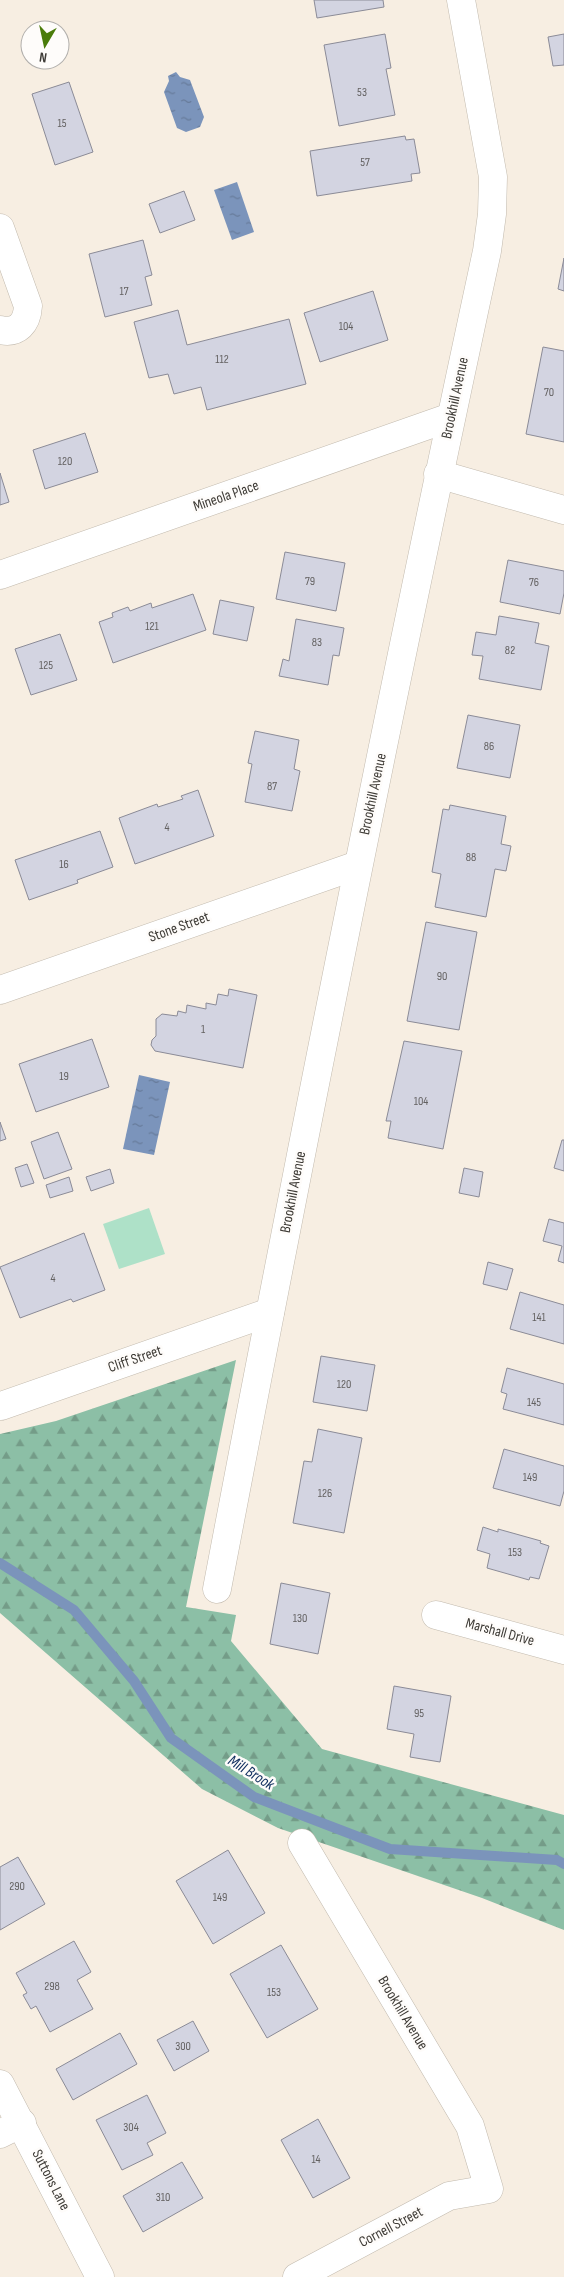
<svg xmlns="http://www.w3.org/2000/svg" width="564" height="2277" viewBox="0 0 564 2277" font-family="'Sofia Sans Condensed',sans-serif">
	<style>
		.green { fill: #aee1c8 }
		.forest { fill: url(#forest-firs) }
		.water { fill: url(#water-ripples) }
		.lines { fill: none; stroke-linecap: round; stroke-linejoin: round }
		.stream { stroke: #7b94bb; stroke-width: 10 }
		.building { fill: #d3d4e1; stroke: #8b8b97 }
		.street-casing { stroke: #c2baae; stroke-width: 29 }
		.secondary-casing { stroke: #c2baae; stroke-width: 29 }
		.street { stroke: #fff; stroke-width: 28 }
		.secondary { stroke: #fff; stroke-width: 28 }
		.labels { text-anchor: middle; dominant-baseline: central; stroke-width: 5; stroke-linejoin: round; paint-order: stroke }
		.number-label { font-size: 12px; fill: #636161 }
		.street-label { font-size: 15px; fill: #3e3b36; stroke: #fefcfa }
		.water-label { font-size: 16px; font-style: italic; fill: #0f2d5e; stroke: #fefcfa }
	</style>
	<defs>
		<pattern id="forest-firs" width="22" height="20" patternUnits="userSpaceOnUse" patternTransform="scale(1.25)"><rect width="22" height="20" fill="#8cbfa6"/><path d="M5 1l3.5 6h-7zM16 11l3.5 6h-7z" fill="#749c88"/></pattern>
		<pattern id="water-ripples" width="26" height="14" patternUnits="userSpaceOnUse" patternTransform="scale(1.25)"><rect width="26" height="14" fill="#7b94bb"/><path d="M2 4q2-2 4 0t4 0M15 11q2-2 4 0t4 0" fill="none" stroke="#667a99"/></pattern>
	</defs>
	<rect width="100%" height="100%" fill="#f7eee2"/>
	<path class="green" d="M149,1208l16,46 -46,15 -16,-45z"/>
	<path class="forest" d="M236,1360l-50,247 50,8 -5,26 91,108 242,66v115l-82,-32 -204,-70 -76,-39 -202,-176v-179l56,-13z"/>
	<g class="water">
		<path d="M176,72l4,5 10,3 14,37 -4,10 -14,5 -9,-4 -13,-36 5,-11 -1,-5z"/>
		<path d="M237,182l17,50 -22,8 -18,-50z"/>
		<path d="M139,1075l31,7 -16,73 -31,-6z"/>
	</g>
	<g class="lines">
		<path class="stream" d="M0,1563l74,47 60,71 37,57 83,59 136,52 167,11 7,4"/>
	</g>
	<g class="building">
		<path d="M314,0h69l1,7 -67,11z"/>
		<path d="M385,34l6,34 -5,1 9,46 -56,11 -15,-81z"/>
		<path d="M564,34v31l-11,1 -5,-29z"/>
		<path d="M69,82l24,70 -38,13 -23,-71z"/>
		<path d="M405,136l1,4 8,-1 6,34 -9,1 1,7 -95,15 -7,-45z"/>
		<path d="M184,191l11,29 -35,13 -11,-29z"/>
		<path d="M143,240l9,35 -7,2 7,28 -47,12 -16,-63z"/>
		<path d="M564,258v33l-6,-2z"/>
		<path d="M373,291l15,49 -68,22 -16,-49z"/>
		<path d="M178,310l9,35 102,-26 17,65 -99,26 -6,-23 -27,7 -6,-20 -19,4 -15,-56z"/>
		<path d="M543,347l21,4v91l-38,-8z"/>
		<path d="M85,433l13,39 -53,17 -12,-39z"/>
		<path d="M0,473l9,29 -9,3z"/>
		<path d="M285,552l60,11 -9,48 -60,-12z"/>
		<path d="M508,560l56,11v22l-4,21 -60,-12z"/>
		<path d="M193,594l13,36 -93,33 -14,-41 14,-5 -1,-4 16,-6 2,4 21,-8 1,5z"/>
		<path d="M220,600l34,7 -7,34 -34,-7z"/>
		<path d="M499,616l40,7 -4,20 14,3 -8,44 -62,-11 4,-23 -11,-1 4,-23 20,3z"/>
		<path d="M296,619l48,9 -5,28 -6,-1 -5,30 -49,-9 4,-17 6,2z"/>
		<path d="M60,634l17,46 -46,15 -16,-46z"/>
		<path d="M468,715l52,10 -10,53 -53,-10z"/>
		<path d="M255,731l44,9 -5,29 6,2 -8,40 -47,-9 7,-38 -4,-1z"/>
		<path d="M198,790l16,46 -79,28 -16,-46 38,-14 1,3 25,-8 -2,-3z"/>
		<path d="M450,805l56,11 -5,28 10,2 -5,25 -11,-2 -9,48 -51,-10 6,-33 -9,-2 11,-63 6,1z"/>
		<path d="M100,831l13,36 -36,13 1,3 -49,17 -14,-40z"/>
		<path d="M426,922l51,10 -18,98 -52,-9z"/>
		<path d="M229,989l28,6 -14,73 -88,-17 -4,-6 1,-5 4,-4v-17l6,-5 15,2 1,-5 8,2 1,-8 19,4v-6l10,2 2,-11 10,2z"/>
		<path d="M92,1039l17,48 -73,25 -17,-48z"/>
		<path d="M404,1041l58,10 -19,98 -55,-11 3,-17h-5z"/>
		<path d="M0,1122l6,17 -6,2z"/>
		<path d="M58,1132l14,37 -28,10 -13,-37z"/>
		<path d="M562,1140h2v31l-10,-3z"/>
		<path d="M27,1164l7,19 -13,4 -6,-19z"/>
		<path d="M464,1168l19,4 -4,25 -20,-4z"/>
		<path d="M110,1169l4,14 -23,8 -5,-14z"/>
		<path d="M69,1177l4,14 -23,7 -4,-13z"/>
		<path d="M549,1219l15,4v40l-6,-2 4,-15 -19,-5z"/>
		<path d="M84,1233l21,57 -32,12 -2,-3 -51,19 -20,-51z"/>
		<path d="M488,1262l25,7 -6,21 -24,-6z"/>
		<path d="M520,1292l44,13v39l-54,-15z"/>
		<path d="M321,1356l54,9 -8,46 -54,-9z"/>
		<path d="M507,1368l57,16v41l-61,-16 4,-15 -6,-2z"/>
		<path d="M318,1429l44,9 -18,95 -51,-10 11,-62 8,1z"/>
		<path d="M504,1449l60,17v25l-4,15 -67,-18z"/>
		<path d="M483,1527l15,5v-3l43,12 -1,2 9,3 -10,33 -9,-2 -1,3 -42,-12 3,-14 -13,-4z"/>
		<path d="M281,1583l49,10 -12,61 -48,-10z"/>
		<path d="M394,1686l57,10 -11,66 -30,-5 4,-23 -27,-5z"/>
		<path d="M228,1850l37,63 -52,31 -37,-63z"/>
		<path d="M18,1857l27,47 -45,26v-63z"/>
		<path d="M74,1941l17,31 -14,8 16,29 -43,23 -14,-26 -5,3 -8,-14 4,-2 -11,-20z"/>
		<path d="M281,1945l37,64 -51,29 -37,-64z"/>
		<path d="M193,2021l16,30 -35,20 -17,-31z"/>
		<path d="M120,2033l17,31 -64,36 -17,-31z"/>
		<path d="M147,2095l19,38 -19,10 6,12 -31,15 -26,-50z"/>
		<path d="M318,2119l32,59 -37,20 -32,-58z"/>
		<path d="M182,2162l21,36 -60,34 -20,-36z"/>
	</g>
	<g class="lines">
		<g class="street-casing">
			<g id="street">
				<path d="M0,228l28,78c-1,17 -10,28 -28,24"/>
				<path d="M438,474l126,36"/>
				<path d="M0,575l451,-158"/>
				<path d="M0,990l358,-125"/>
				<path d="M1,1406l269,-94"/>
				<path d="M217,1589c85,-447 174,-893 270,-1338l5,-37 1,-37 -32,-177"/>
				<path d="M436,1615l128,35"/>
				<path d="M0,2134l22,-11"/>
				<path d="M297,2277l152,-81 40,-7 -19,-63 -168,-283"/>
			</g>
		</g>
		<g class="secondary-casing">
			<path id="secondary" d="M0,2084l100,193"/>
		</g>
		<use href="#street" class="street"/>
		<use href="#secondary" class="secondary"/>
	</g>
	<g class="labels">
		<g class="number-label">
			<text x="362" y="92">53</text>
			<text x="62" y="123">15</text>
			<text x="365" y="162">57</text>
			<text x="124" y="291">17</text>
			<text x="346" y="326">104</text>
			<text x="222" y="359">112</text>
			<text x="549" y="392">70</text>
			<text x="65" y="461">120</text>
			<text x="310" y="581">79</text>
			<text x="534" y="582">76</text>
			<text x="152" y="626">121</text>
			<text x="317" y="642">83</text>
			<text x="510" y="650">82</text>
			<text x="46" y="665">125</text>
			<text x="489" y="746">86</text>
			<text x="272" y="786">87</text>
			<text x="167" y="827">4</text>
			<text x="471" y="857">88</text>
			<text x="64" y="864">16</text>
			<text x="442" y="976">90</text>
			<text x="203" y="1029">1</text>
			<text x="64" y="1076">19</text>
			<text x="421" y="1101">104</text>
			<text x="53" y="1278">4</text>
			<text x="539" y="1317">141</text>
			<text x="344" y="1384">120</text>
			<text x="534" y="1402">145</text>
			<text x="530" y="1477">149</text>
			<text x="325" y="1493">126</text>
			<text x="515" y="1552">153</text>
			<text x="300" y="1618">130</text>
			<text x="419" y="1713">95</text>
			<text x="17" y="1886">290</text>
			<text x="220" y="1897">149</text>
			<text x="52" y="1986">298</text>
			<text x="274" y="1992">153</text>
			<text x="183" y="2046">300</text>
			<text x="131" y="2127">304</text>
			<text x="316" y="2159">14</text>
			<text x="163" y="2197">310</text>
		</g>
		<g class="street-label">
			<text transform="translate(455 398) rotate(-78)">Brookhill Avenue</text>
			<text transform="translate(226 496) rotate(-19)">Mineola Place</text>
			<text transform="translate(373 794) rotate(-78)">Brookhill Avenue</text>
			<text transform="translate(179 927) rotate(-20)">Stone Street</text>
			<text transform="translate(293 1192) rotate(-79)">Brookhill Avenue</text>
			<text transform="translate(135 1359) rotate(-19)">Cliff Street</text>
			<text transform="translate(500 1632) rotate(15)">Marshall Drive</text>
			<text transform="translate(403 2013) rotate(59)">Brookhill Avenue</text>
			<text transform="translate(51 2180) rotate(63)">Suttons Lane</text>
			<text transform="translate(391 2227) rotate(-28)">Cornell Street</text>
		</g>
		<g class="water-label">
			<text transform="translate(251 1773) rotate(32)">Mill Brook</text>
		</g>
	</g>
	<g transform="translate(45 45) rotate(189)"><circle r="24" fill="#fefcfa" stroke="#b1afac"/>
	<path d="M0-4L9 19L0 12L-9 19Z" fill="#4a7c0a"/>
	<text y="-8" font-size="14" font-weight="bold" text-anchor="middle" fill="#3e3b36">N</text>
	</g>
</svg>
